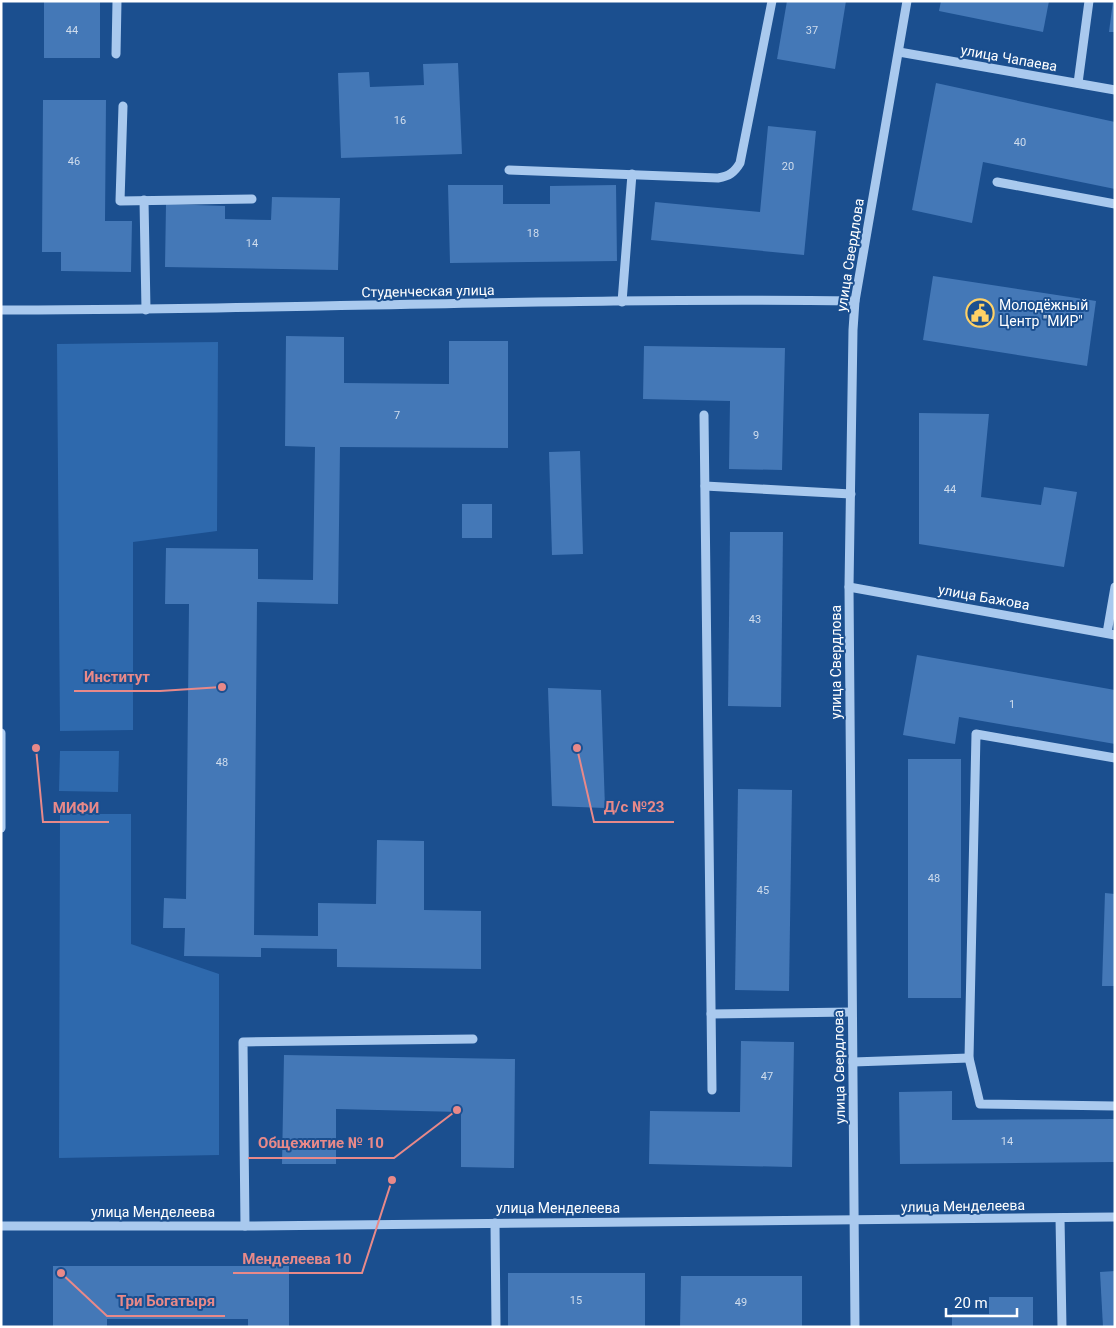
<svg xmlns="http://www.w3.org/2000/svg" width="1116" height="1328" viewBox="0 0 1116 1328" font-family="Roboto,sans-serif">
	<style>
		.green { fill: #2e69ad }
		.building { fill: #4478b7 }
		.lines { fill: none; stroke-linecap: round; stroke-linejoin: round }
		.minor { stroke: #a9c9ee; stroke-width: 9 }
		.labels { text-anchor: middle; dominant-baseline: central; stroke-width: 4; stroke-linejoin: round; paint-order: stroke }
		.number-label { font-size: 11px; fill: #d0dded }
		.street-label { font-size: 14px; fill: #fff; stroke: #1b4f8f }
		.poi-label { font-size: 14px; fill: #fff; stroke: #1b4f8f; text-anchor: start }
		.leader { fill: none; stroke: #e88989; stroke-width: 2 }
		.callout-dot { fill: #e88989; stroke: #1b4f8f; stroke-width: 2 }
		.callout-label { font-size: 15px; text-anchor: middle; font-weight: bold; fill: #e88989; stroke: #1b4f8f; stroke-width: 4; stroke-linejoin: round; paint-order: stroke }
	</style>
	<rect width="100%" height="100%" fill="#1b4f8f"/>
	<g class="green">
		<path d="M218,342l-1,189 -84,11v188l-73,1 -3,-387z"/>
		<path d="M60,751h59l-1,41 -59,-1z"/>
		<path d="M60,814h71v130l88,30v181l-160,3z"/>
	</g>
	<g class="building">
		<rect x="44" y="1" width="56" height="57"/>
		<path d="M787,1h59l-11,68 -58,-10z"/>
		<path d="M941,1h108l-6,31 -104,-21z"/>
		<path d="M1113,1h2v31h-6z"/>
		<path d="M458,63l4,91 -121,4 -3,-85 31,-1 1,15 54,-2 -1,-21z"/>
		<path d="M936,83l179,39v67l-132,-27 -11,61 -60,-13z"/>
		<path d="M43,100h63l-1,121h27l-1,51 -70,-1v-19h-19z"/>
		<path d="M768,126l48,5 -12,124 -153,-15 4,-38 105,10z"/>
		<path d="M448,185h55v19h47v-18l66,-1 1,76 -167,2z"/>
		<path d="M272,197l68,1 -2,72 -173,-3 1,-63 59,2v13l46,1z"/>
		<path d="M933,276l163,25 -9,65 -164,-26z"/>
		<path d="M286,336l58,1v46l105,1v-43h59v107l-168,-1 -2,157 -81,-2 -3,333 64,1v-33l58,1 1,-64 47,1v69l57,1v58l-144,-2v-18l-76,-1v9l-77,-1 1,-28h-22l1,-30 22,1 3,-295h-24l1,-56 92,1v30l55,1 2,-133 -30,-1z"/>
		<path d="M644,346l141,2 -3,122 -53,-1 1,-68 -87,-2z"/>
		<path d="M919,413l70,1 -8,83 60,8 3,-18 33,5 -13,75 -145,-23z"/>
		<path d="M580,451l3,103 -31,1 -3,-103z"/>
		<rect x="462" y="504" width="30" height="34"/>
		<path d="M730,532h53l-2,175 -53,-1z"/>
		<path d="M917,655l198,35v54l-156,-27 -4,27 -52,-9z"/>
		<path d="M548,688l53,2 4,118 -53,-2z"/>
		<rect x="908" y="759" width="53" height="239"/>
		<path d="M738,789l54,1 -3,201 -54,-1z"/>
		<path d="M1105,893l10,1v92h-13z"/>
		<path d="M741,1041l53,1 -2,125 -143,-3 1,-53 90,1z"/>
		<path d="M284,1055l231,4 -1,109 -53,-1v-55l-125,-3v55h-54z"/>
		<path d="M952,1091v29l163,-1v43l-215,2 -1,-72z"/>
		<path d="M53,1266h236v61h-41v-8h-141v8h-54z"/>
		<path d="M1115,1271v55l-12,1 -3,-55z"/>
		<rect x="508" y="1273" width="137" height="54"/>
		<path d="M681,1276h121v51h-122z"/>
		<path d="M989,1297h44v30h-81v-13h37z"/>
	</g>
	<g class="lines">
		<g class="minor">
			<path d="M899,52l216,38"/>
			<path d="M116,54l1,-53"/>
			<path d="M1078,83l11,-82"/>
			<path d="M123,106l-3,95 132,-2"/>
			<path d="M509,170l209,8c11,-2 16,-5 22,-15l32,-162"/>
			<path d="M997,182l118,22"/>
			<path d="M144,200l2,110"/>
			<path d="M622,302l10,-128"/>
			<path d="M1,310c285,0 570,-13 854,-9"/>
			<path d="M704,415l8,675"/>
			<path d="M705,486l146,8"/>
			<path d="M849,587l266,48"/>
			<path d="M1107,633l8,-46"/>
			<path d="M1,733v95"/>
			<path d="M1115,758l-139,-24 -7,324 11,46 135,2"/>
			<path d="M711,1014l140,-2"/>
			<path d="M853,1062l116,-4"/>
			<path d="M1060,1218l2,109"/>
			<path d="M495,1223l1,104"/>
			<path d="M1,1226h244l870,-9"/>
			<path d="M245,1226l-2,-184 230,-3"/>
			<path d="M855,1327l-6,-740 4,-257 2,-29 52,-300"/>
		</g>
	</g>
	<defs>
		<g id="civic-ring" transform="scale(1.4375)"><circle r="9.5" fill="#1b4f8f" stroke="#ffd166" stroke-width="1.5"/><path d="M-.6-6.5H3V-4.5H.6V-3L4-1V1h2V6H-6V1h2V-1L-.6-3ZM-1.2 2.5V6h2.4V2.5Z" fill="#ffd166"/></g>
	</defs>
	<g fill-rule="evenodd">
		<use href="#civic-ring" x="980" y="313"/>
	</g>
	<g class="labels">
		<g class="number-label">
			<text x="72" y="30">44</text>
			<text x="812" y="30">37</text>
			<text x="400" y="120">16</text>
			<text x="1020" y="142">40</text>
			<text x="74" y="161">46</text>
			<text x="788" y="166">20</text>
			<text x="533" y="233">18</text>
			<text x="252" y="243">14</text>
			<text x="397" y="415">7</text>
			<text x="756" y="435">9</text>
			<text x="950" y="489">44</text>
			<text x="755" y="619">43</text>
			<text x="1012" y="704">1</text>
			<text x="222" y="762">48</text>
			<text x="934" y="878">48</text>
			<text x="763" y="890">45</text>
			<text x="767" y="1076">47</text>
			<text x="1007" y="1141">14</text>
			<text x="576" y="1300">15</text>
			<text x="741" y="1302">49</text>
		</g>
		<g class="street-label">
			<text transform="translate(1009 58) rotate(10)">улица Чапаева</text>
			<text transform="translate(850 255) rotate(-81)">улица Свердлова</text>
			<text transform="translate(428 291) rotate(-1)">Студенческая улица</text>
			<text transform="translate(984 597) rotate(10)">улица Бажова</text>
			<text transform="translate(836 662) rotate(-90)">улица Свердлова</text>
			<text transform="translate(839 1067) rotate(-91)">улица Свердлова</text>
			<text transform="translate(963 1206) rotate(-1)">улица Менделеева</text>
			<text x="558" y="1208">улица Менделеева</text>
			<text x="153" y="1212">улица Менделеева</text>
		</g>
		<g class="poi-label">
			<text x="999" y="305">Молодёжный<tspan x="999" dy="16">Центр "МИР"</tspan></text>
		</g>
	</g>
	<path class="leader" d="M222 687L160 691H74M577 748L594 822H674M36 748L43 822H109M457 1110L394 1158H248M392 1180L362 1273H233M61 1273L107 1316H225"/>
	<g class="callout-dot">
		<circle cx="222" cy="687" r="5"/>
		<circle cx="577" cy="748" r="5"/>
		<circle cx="36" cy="748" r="5"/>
		<circle cx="457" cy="1110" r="5"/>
		<circle cx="392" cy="1180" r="5"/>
		<circle cx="61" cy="1273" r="5"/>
	</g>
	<g class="callout-label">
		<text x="117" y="682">Институт</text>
		<text x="634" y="812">Д/с №23</text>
		<text x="76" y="813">МИФИ</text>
		<text x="321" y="1148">Общежитие № 10</text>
		<text x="297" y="1264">Менделеева 10</text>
		<text x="166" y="1306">Три Богатыря</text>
	</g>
	<rect width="1116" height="1328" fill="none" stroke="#ffffff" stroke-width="5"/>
	<path d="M946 1308v8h71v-8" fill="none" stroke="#ffffff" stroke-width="2.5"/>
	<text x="954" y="1308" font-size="15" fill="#ffffff" stroke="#1b4f8f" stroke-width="4" paint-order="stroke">20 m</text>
</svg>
